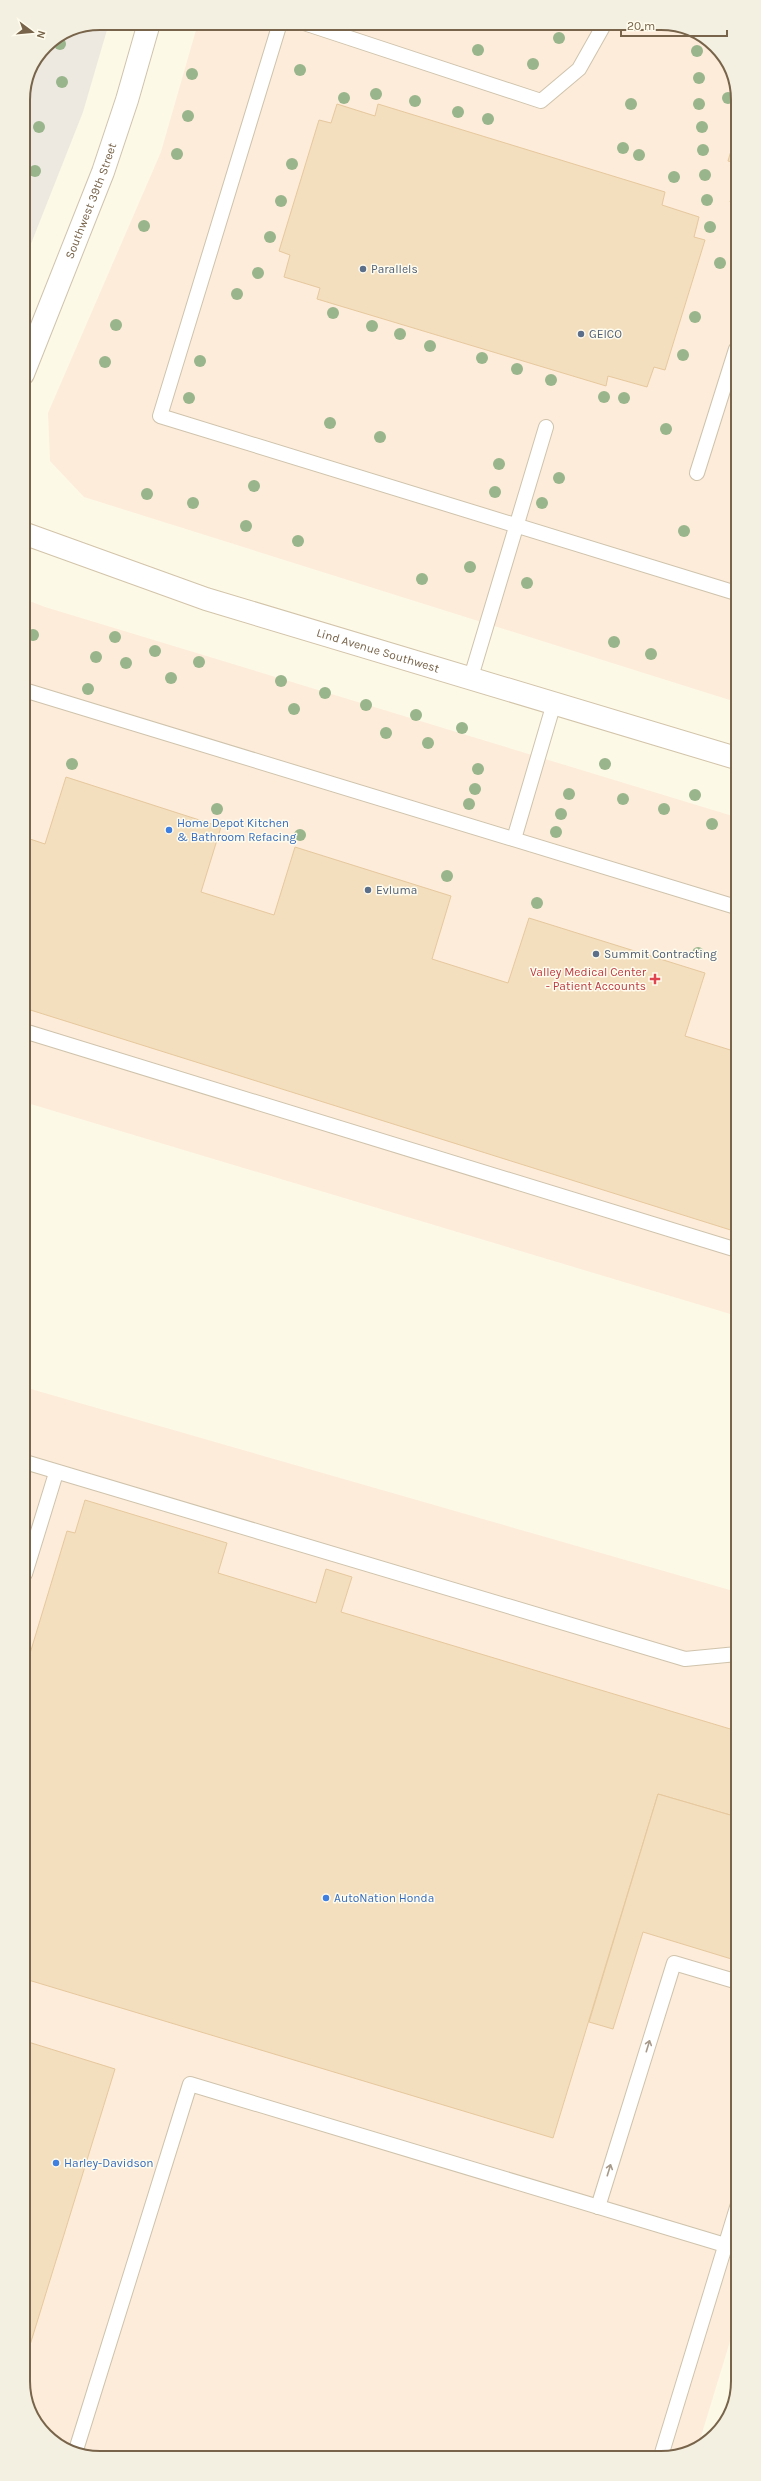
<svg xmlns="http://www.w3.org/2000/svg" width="761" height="2481" viewBox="0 0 761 2481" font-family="Karla,sans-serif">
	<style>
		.commercial { fill: #fdecda }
		.industrial { fill: #ede9e0 }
		.building { fill: #f3debe; stroke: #e6c89d }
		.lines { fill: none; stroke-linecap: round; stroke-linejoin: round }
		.service-casing { stroke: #cfc3ac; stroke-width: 16 }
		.minor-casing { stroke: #cfc3ac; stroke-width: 24 }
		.secondary-casing { stroke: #d2c4a9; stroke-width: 24 }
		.service { stroke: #fff; stroke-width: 14 }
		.minor { stroke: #fff; stroke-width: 22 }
		.secondary { stroke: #fff; stroke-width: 22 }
		.tree { fill: #99b58c }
		.oneway { stroke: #a79a89 }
		.service-dot { fill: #5c6f8a; stroke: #fffcee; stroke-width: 1.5 }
		.shop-dot { fill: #3f7fe0; stroke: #fffcee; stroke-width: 1.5 }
		.health-dot { fill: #e0444e; stroke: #fffcee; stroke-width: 1.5 }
		.labels { text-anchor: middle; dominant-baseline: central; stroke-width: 3; stroke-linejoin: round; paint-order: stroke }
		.street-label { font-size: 12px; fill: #78644a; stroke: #fffcee }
		.service-label { font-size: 12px; fill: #4e5e75; stroke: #fffcee; text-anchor: start }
		.shop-label { font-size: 12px; fill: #366cbe; stroke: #fffcee; text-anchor: start }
		.health-label { font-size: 12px; fill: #be3a42; stroke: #fffcee; text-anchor: end }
		.rim { fill: none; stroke: #78644a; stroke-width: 2 }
	</style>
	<rect width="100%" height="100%" fill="#fdf9e7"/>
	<g class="commercial">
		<path d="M198,23h468l46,19 23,38 1,622 -652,-205 -34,-36 -2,-48 113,-261z"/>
		<path d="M24,599l21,8 691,210 1,499 -713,-214z"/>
		<path d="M24,1387l713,205 1,723 -39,128 -18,12 -586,3 -46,-19 -23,-38z"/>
	</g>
	<path class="industrial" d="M100,23h9l-26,89 -60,152v-164l6,-30 17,-25 25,-16z"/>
	<g class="building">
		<path d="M337,104l38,12 3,-12 287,88 -3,13 37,12 -5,20 11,3 -40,130 -11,-3 -7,20 -39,-11 -2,10 -289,-87 3,-11 -36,-11 6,-22 -11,-4 40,-131 12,3z"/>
		<path d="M735,137l1,26 -8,-2z"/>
		<path d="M736,182v21l-6,-1z"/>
		<path d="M66,777l155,50 -20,65 73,23 21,-68 156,49 -19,63 76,24 21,-65 176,55 -20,63 52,16v180l-713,-224v-171l21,7z"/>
		<path d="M85,1500l142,43 -9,30 98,30 10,-34 26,8 -11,35 396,119v86l-79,-23 -105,344 -528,-159v-309l42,-139 8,2z"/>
		<path d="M658,1794l79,23 1,144 -95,-29 -30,97 -24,-7z"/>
		<path d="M25,2041l90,28 -89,289z"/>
	</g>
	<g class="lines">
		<g class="service-casing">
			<g id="service">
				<path d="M280,23l-120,393 576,177"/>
				<path d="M304,23l237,78 38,-32 26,-46"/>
				<path d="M697,473l39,-124"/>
				<path d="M471,677l75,-250"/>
				<path d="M24,690l712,217"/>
				<path d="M514,839l40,-136"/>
				<path d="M24,1031l713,219"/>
				<path d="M25,1462l660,197 52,-5"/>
				<path d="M25,1574l31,-101"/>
				<path d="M598,2207l76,-244 64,19"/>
				<path d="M76,2450l114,-366 535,161"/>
				<path d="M661,2456l77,-252"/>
			</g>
		</g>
		<g class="minor-casing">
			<g id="minor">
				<path id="s1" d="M23,374l80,-202 24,-72 22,-77"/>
			</g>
		</g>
		<g class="secondary-casing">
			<g id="secondary">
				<path id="s2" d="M23,533l183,66 530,159"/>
			</g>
		</g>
		<use href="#service" class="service"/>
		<use href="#minor" class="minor"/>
		<use href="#secondary" class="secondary"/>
	</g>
	<g class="tree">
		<circle cx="559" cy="38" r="6"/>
		<circle cx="60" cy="44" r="6"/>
		<circle cx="478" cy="50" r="6"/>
		<circle cx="697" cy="51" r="6"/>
		<circle cx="533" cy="64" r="6"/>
		<circle cx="300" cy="70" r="6"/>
		<circle cx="192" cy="74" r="6"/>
		<circle cx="699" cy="78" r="6"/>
		<circle cx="62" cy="82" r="6"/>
		<circle cx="376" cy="94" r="6"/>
		<circle cx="344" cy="98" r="6"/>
		<circle cx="728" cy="98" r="6"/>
		<circle cx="415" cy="101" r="6"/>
		<circle cx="631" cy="104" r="6"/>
		<circle cx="699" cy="104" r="6"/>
		<circle cx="458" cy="112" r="6"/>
		<circle cx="188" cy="116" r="6"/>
		<circle cx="488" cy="119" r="6"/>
		<circle cx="39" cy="127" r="6"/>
		<circle cx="702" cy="127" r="6"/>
		<circle cx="623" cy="148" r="6"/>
		<circle cx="703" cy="150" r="6"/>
		<circle cx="177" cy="154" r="6"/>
		<circle cx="639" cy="155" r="6"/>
		<circle cx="292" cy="164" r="6"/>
		<circle cx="35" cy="171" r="6"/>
		<circle cx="705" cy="175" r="6"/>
		<circle cx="674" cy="177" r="6"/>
		<circle cx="707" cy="200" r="6"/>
		<circle cx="281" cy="201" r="6"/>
		<circle cx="144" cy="226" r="6"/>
		<circle cx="710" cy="227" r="6"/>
		<circle cx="270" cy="237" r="6"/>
		<circle cx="720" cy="263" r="6"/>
		<circle cx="258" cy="273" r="6"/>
		<circle cx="237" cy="294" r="6"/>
		<circle cx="333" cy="313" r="6"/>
		<circle cx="695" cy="317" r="6"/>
		<circle cx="116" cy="325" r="6"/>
		<circle cx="372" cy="326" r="6"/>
		<circle cx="400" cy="334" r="6"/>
		<circle cx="430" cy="346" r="6"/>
		<circle cx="683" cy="355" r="6"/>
		<circle cx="482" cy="358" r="6"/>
		<circle cx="200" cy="361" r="6"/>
		<circle cx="105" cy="362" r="6"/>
		<circle cx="517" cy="369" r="6"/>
		<circle cx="551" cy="380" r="6"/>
		<circle cx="604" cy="397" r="6"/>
		<circle cx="189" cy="398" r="6"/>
		<circle cx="624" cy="398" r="6"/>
		<circle cx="330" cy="423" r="6"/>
		<circle cx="666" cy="429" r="6"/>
		<circle cx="380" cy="437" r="6"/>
		<circle cx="499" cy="464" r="6"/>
		<circle cx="559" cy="478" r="6"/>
		<circle cx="254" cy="486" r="6"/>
		<circle cx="495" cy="492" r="6"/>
		<circle cx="147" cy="494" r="6"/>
		<circle cx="193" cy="503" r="6"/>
		<circle cx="542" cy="503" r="6"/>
		<circle cx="246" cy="526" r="6"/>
		<circle cx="684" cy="531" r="6"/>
		<circle cx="298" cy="541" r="6"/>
		<circle cx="470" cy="567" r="6"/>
		<circle cx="422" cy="579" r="6"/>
		<circle cx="527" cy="583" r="6"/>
		<circle cx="33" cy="635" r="6"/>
		<circle cx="115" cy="637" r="6"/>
		<circle cx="614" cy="642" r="6"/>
		<circle cx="155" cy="651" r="6"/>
		<circle cx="651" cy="654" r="6"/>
		<circle cx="96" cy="657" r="6"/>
		<circle cx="199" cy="662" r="6"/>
		<circle cx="126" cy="663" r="6"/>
		<circle cx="171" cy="678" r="6"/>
		<circle cx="281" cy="681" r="6"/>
		<circle cx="88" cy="689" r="6"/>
		<circle cx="325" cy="693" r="6"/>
		<circle cx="366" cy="705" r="6"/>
		<circle cx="294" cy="709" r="6"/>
		<circle cx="416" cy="715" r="6"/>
		<circle cx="462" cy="728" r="6"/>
		<circle cx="386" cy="733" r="6"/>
		<circle cx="428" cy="743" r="6"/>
		<circle cx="72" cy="764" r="6"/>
		<circle cx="605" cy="764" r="6"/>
		<circle cx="478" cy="769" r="6"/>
		<circle cx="475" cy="789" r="6"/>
		<circle cx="569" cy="794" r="6"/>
		<circle cx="695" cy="795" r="6"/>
		<circle cx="623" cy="799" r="6"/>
		<circle cx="469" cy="804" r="6"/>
		<circle cx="217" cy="809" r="6"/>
		<circle cx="664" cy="809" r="6"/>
		<circle cx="561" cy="814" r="6"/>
		<circle cx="712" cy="824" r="6"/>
		<circle cx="556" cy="832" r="6"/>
		<circle cx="300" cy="835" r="6"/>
		<circle cx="447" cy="876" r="6"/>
		<circle cx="537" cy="903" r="6"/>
		<circle cx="698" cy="953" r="6"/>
	</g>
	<defs><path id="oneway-shaft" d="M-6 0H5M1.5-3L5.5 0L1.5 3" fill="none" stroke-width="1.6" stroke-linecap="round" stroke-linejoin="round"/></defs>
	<g class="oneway">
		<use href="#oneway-shaft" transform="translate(648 2046) rotate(-73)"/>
		<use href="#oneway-shaft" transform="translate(609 2170) rotate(-73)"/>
	</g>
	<g class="service-dot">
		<circle cx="363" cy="269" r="4"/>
		<circle cx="581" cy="334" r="4"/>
		<circle cx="368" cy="890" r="4"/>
		<circle cx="596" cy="954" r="4"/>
	</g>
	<g class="shop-dot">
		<circle cx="169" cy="830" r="4"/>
		<circle cx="326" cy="1898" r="4"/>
		<circle cx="56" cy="2163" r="4"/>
	</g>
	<path class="health-dot" d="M653 973h4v4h4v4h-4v4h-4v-4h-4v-4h4z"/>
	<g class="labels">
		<g class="street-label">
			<text stroke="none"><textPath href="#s1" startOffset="186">Southwest 39th Street</textPath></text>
			<text stroke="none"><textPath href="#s2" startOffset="374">Lind Avenue Southwest</textPath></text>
		</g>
		<g class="service-label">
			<text x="371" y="269">Parallels</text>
			<text x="589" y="334">GEICO</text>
			<text x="376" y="890">Evluma</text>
			<text x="604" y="954">Summit Contracting</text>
		</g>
		<g class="shop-label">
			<text x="177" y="823">Home Depot Kitchen<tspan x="177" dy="14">&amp; Bathroom Refacing</tspan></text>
			<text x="334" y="1898">AutoNation Honda</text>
			<text x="64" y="2163">Harley-Davidson</text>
		</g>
		<g class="health-label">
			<text x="646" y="972">Valley Medical Center<tspan x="646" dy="14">- Patient Accounts</tspan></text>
		</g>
	</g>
	<path d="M0 0H761V2481H0ZM100 30H661A70 70 0 0 1 731 100V2381A70 70 0 0 1 661 2451H100A70 70 0 0 1 30 2381V100A70 70 0 0 1 100 30Z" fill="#f4f0e1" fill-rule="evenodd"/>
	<path class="rim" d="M100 30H661A70 70 0 0 1 731 100V2381A70 70 0 0 1 661 2451H100A70 70 0 0 1 30 2381V100A70 70 0 0 1 100 30Z"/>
	<g transform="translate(32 32) rotate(106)" stroke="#fffcee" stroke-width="3" paint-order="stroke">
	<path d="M0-3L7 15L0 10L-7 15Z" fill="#78644a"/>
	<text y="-6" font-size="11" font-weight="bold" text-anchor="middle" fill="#78644a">N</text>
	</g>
	<path d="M621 30v6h106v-6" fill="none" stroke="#78644a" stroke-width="2"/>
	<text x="627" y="30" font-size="12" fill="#78644a" stroke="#fffcee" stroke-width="3" paint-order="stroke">20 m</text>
</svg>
